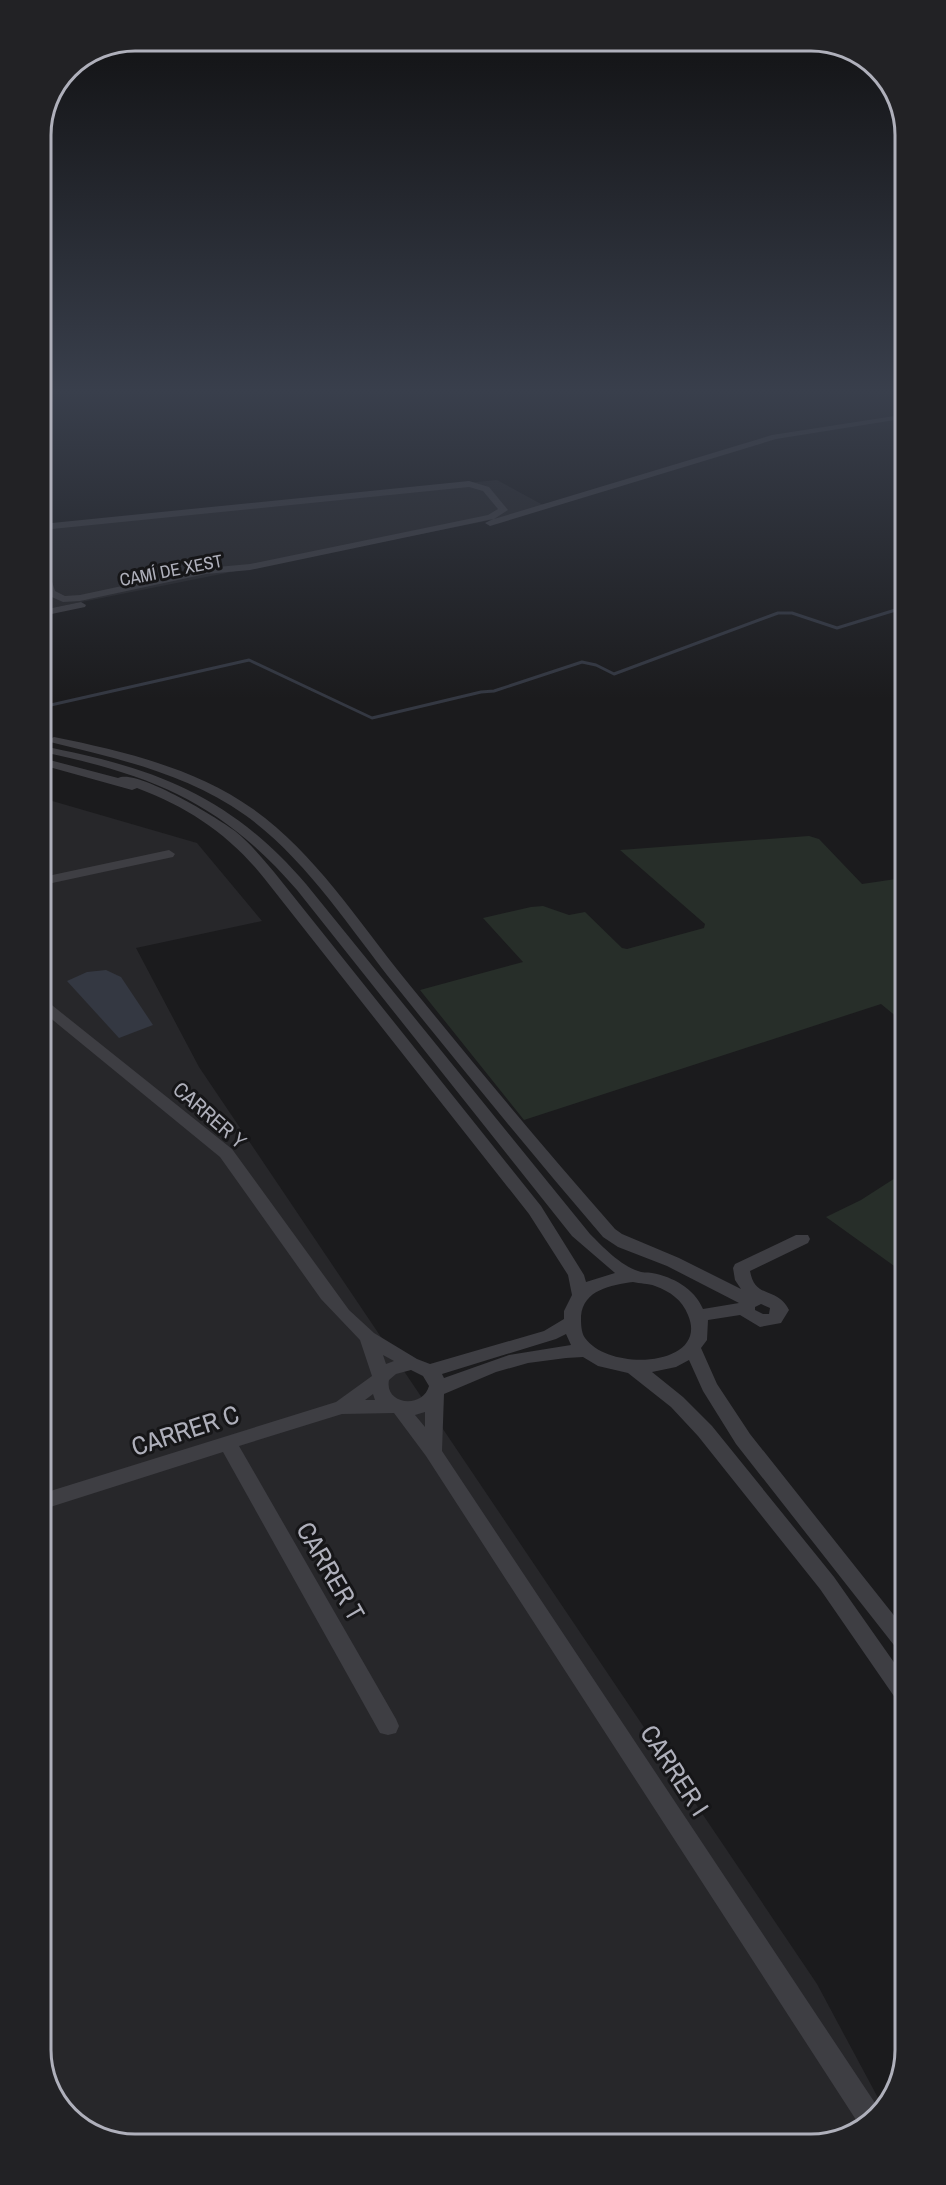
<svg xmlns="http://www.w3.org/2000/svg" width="946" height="2185" viewBox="0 0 946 2185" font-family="'Archivo Narrow',sans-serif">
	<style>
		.built { fill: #27272a }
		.green { fill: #272e29 }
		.water { fill: #343842 }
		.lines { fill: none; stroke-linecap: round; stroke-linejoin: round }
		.stream { stroke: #343842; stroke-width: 3 }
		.minor { fill: #3e3e43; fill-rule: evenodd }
		.labels { text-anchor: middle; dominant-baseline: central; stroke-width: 6; stroke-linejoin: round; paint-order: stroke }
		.far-street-label { font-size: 18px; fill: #afb0bb; stroke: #161618 }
		.street-label { font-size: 21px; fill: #afb0bb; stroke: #161618 }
		.near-street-label { font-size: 26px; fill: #afb0bb; stroke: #161618 }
		.rim { fill: none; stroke: #afb0bb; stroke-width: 3 }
	</style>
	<rect width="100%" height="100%" fill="#1b1b1d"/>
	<g class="built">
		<path d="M497,480l46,25 -37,12 -464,93v-85z"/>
		<path d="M42,798l155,45 65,78 -126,27 63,119 618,917 67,125 -43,31 -712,4 -52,-19 -32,-45z"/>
	</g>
	<g class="green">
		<path d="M809,836l10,3 43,45 41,-6v144l-22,-18 -357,116 -104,-130 103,-28 -40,-44 48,-11 12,-1 26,9 16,-3 37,36 5,1 77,-21 1,-4 -85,-74z"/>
		<path d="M903,1173l1,100 -78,-56 35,-17z"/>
	</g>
	<path class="water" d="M106,970l15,7 32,48 -34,13 -52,-57 20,-9z"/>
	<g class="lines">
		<path class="stream" d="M42,707l207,-47 123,58 109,-26 13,-1 88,-29 14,3 18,9 164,-61h14l45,15 65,-20"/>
		<g class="minor">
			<path d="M41,393h14l-14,4z"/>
			<path d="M901,415v4l-125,20 -286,87 -5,-3 8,-4 -243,51 -44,4 -126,27 -17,1 -16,-7 -5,-15v-17l5,3 8,25 10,5 15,-1 126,-27 44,-4 238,-49 10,-6 -15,-18 -14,-4 -427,43v-6l427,-43 20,6 19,23 -14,9 278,-84z"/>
			<path d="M81,602l5,3 -1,2 -43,9v-6z"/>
			<path d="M54,737c69,14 141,31 199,72 62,44 104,111 151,169 69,85 139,169 211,251l7,5 57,24 62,31 -6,-9 -2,-12 2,-4 61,-29h12l2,4 -2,4 -58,28c5,29 27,15 39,39l-8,13 -21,4 -20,-12 -32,5 -1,20 -6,8 16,36 33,50 154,194v24l-7,-3 -161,-205 -33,-53 -14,-31 -13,7 -24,5 31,25 29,29 122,151 71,101v27l-7,-3 -78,-113 -122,-153 -27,-29 -43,-34 -30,-7 -15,-9 -17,1 -38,5 -32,9 -52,22 -2,57 437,658 1,2 -20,15 -434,-670 -32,-43 -52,1 -103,32 157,273 3,7 -3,7 -8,2 -8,-2 -157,-281 -179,57v-16l292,-91 36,-26 -12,-36 -39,-41 -101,-142 -177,-145v-11l5,1 184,147 117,161 25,23 43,26 13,5 114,-33 20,-12v-8l8,-16 -4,-20 -39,-61 -265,-336c-34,-43 -76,-71 -127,-90l-5,2 -90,-25v-7l76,20c18,-10 100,40 117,53 15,12 27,27 39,41l267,334 43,69 2,7 29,-9 -43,-37 -275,-346c-75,-87 -144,-115 -255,-138v-6c114,22 187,49 264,138l284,350c13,13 30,31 48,37 4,2 9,1 14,2 21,4 42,15 51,36l36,-6 -72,-37 -49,-19 -15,-10c-71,-83 -140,-167 -208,-252 -47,-59 -89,-126 -150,-170 -59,-42 -127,-56 -195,-73l-2,-2zM633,1282c7,2 15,1 22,4 16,6 27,14 33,29 22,51 -78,58 -103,23 -4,-6 -4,-14 -4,-22 2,-26 30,-31 52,-34zM761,1304l9,4 -1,6h-6l-8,-4v-3zM566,1334l5,11 -62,10 -65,23 -2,-4 114,-35zM383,1355l11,6 -8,3zM411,1370l12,6 6,10c-6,23 -45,19 -40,-6l7,-6zM373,1394l2,6h-10zM425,1412v15l-10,-12z"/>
			<path d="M169,850l6,4 -2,3 -130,28v-8z"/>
		</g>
	</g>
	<linearGradient id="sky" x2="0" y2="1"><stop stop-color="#0f0f10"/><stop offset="0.56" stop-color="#393f4c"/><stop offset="1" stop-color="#393f4c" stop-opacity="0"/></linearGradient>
	<rect width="946" height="699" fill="url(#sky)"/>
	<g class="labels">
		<g class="far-street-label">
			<text transform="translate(171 570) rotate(-11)">CAMÍ DE XEST</text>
		</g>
		<g class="street-label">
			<text transform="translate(210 1115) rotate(41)">CARRER Y</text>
		</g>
		<g class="near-street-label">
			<text transform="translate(185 1430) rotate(-18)">CARRER C</text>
			<text transform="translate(331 1571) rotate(60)">CARRER T</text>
			<text transform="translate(675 1770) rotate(57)">CARRER I</text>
		</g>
	</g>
	<path d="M0 0H946V2185H0ZM135 51H811A84 84 0 0 1 895 135V2050A84 84 0 0 1 811 2134H135A84 84 0 0 1 51 2050V135A84 84 0 0 1 135 51Z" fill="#222225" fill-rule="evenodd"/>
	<path class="rim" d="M135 51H811A84 84 0 0 1 895 135V2050A84 84 0 0 1 811 2134H135A84 84 0 0 1 51 2050V135A84 84 0 0 1 135 51Z"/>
</svg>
